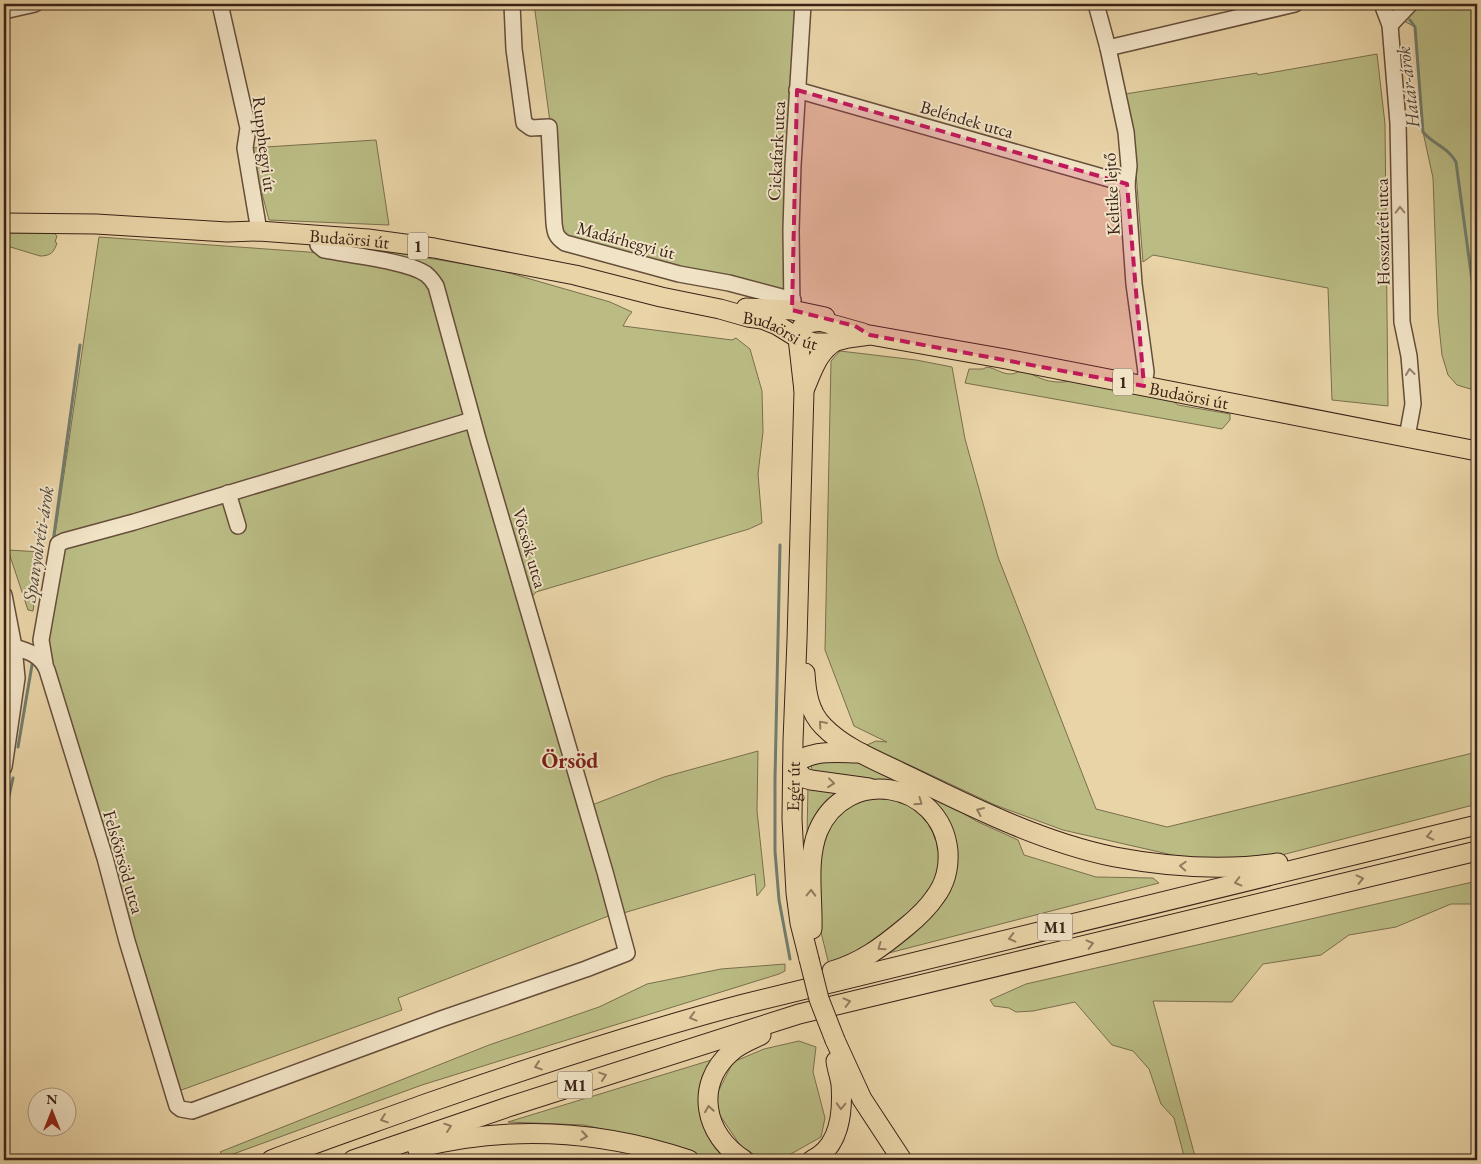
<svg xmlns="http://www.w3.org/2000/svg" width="1481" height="1164" viewBox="0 0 1481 1164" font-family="'EB Garamond',serif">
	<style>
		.green { fill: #babc84; stroke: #7a6f4e }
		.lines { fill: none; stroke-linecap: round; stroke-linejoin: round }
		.stream { stroke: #727c6e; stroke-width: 3 }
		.minor-casing { stroke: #664e3b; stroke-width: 18 }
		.major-casing { stroke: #3a2217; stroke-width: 21 }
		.minor { stroke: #f1e3c6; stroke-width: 15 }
		.major { stroke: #e9d4a7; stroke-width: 19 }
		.major-bridge-casing { stroke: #3a2217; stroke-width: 21; stroke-linecap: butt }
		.major-bridge { stroke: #e9d4a7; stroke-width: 19 }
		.oneway { stroke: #96826e }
		.oneway2 { stroke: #927b5f }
		.marked { fill: #c2185b; fill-opacity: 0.2; stroke: #c2185b; stroke-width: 4; stroke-dasharray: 10 6; stroke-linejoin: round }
		.labels { text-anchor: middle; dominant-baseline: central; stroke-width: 4; stroke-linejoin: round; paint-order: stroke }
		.shield { fill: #f1e3c6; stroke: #715c4c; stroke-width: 1 }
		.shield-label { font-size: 16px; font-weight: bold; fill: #3a2217 }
		.street-label { font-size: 18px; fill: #3a2217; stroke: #f1e3c6 }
		.water-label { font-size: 19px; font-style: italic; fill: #51483b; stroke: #f1e3c6 }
		.district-label { font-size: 22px; font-weight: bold; fill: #7a1f14; stroke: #f1e3c6 }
	</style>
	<rect width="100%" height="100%" fill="#e9d4a7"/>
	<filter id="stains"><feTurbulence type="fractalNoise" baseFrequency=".004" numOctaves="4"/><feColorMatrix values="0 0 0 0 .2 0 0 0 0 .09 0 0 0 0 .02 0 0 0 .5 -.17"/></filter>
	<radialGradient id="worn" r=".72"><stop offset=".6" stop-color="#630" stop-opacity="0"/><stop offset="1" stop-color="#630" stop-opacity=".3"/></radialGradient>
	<g class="green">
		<path d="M534,4h271l-16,296 -228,-54 -11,-124z"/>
		<path d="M1385,4h92v387l-20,-6 -9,-10 -6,-20 -4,-38 -5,-139 -10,-46 -8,-105 -13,-7z"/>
		<path d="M1377,54l8,70 3,282 -56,-6 -4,-112 -175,-33 -10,7 -9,-114 -9,-54 132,-21 1,2z"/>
		<path d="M376,140l13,85 -120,-5 -19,-72z"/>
		<path d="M4,233h50l3,3 -2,6 2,1c-3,9 -6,13 -17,13l-36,-11z"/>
		<path d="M99,237l223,16 20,-5 15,-2 142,24 111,32 22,10 -4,5 -5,9 109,14 4,-2 14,11 12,42 1,41 -5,42 4,49 -13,6 -213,63 -13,15 88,308 -213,83 4,12 -226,82 -138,-442z"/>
		<path d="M840,351l76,9 36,7 13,72 33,118 98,252 71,18 310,-75v52l-218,57 -69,-2 -127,-29 -68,-25 -128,-60 9,-4 11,1 -33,-16 -29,-76 6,-289z"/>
		<path d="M987,367c8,1 15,7 23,7 6,0 9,-4 15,-2 5,1 10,4 15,6 11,5 24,5 35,2l98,21 5,4 52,9v6l-8,9 -257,-46 4,-14h14z"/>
		<path d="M8,550l33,2 -8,59 -5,-1z"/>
		<path d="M758,751l-1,60 8,75 -8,10 -2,-22 -135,40 -28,-109 72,-28z"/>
		<path d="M854,760l96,45 26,16 42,19 6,15 72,22 57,1 6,5 -274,71 68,-75 2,-41 -10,-24 -21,-20 -36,-13 -71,-8 -6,-3 1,-6 7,-2z"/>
		<path d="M808,785l40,5 -41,46z"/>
		<path d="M861,797l49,4 28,33 3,32 -7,22 -33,37 -52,34 -20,6 -11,-45 1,-57 10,-38z"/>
		<path d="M1477,881v23h-26l-55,23 -47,8 -28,20 -58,9 -31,38 -79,-1 43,159h-11l-11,-42 -13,-14 -12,-35 -16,-18 -21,-6 -37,-43 -42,9 -17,1 -7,-4 -15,-2 -4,-6 36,-16z"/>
		<path d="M785,964v7l-6,3 -357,111 -197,72 -5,-5 269,-107 110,-38 48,-23 74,-15z"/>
		<path d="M799,1041l17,6 -3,25 12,46 -4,19 -39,22 -27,-4 -13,-7 -25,-37v-17l16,-32 31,-13z"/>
		<path d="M718,1058l-15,66 19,30 12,6h-23l-32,-13 -95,-22 -76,-3z"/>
	</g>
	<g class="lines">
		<g class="stream">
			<path d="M1391,4l1,1"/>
			<path d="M1410,20l5,7 8,105c10,12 27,17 33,30l21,155"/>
			<path d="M1476,432l1,1"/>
			<path d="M53,542l27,-197"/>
			<path d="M780,545l-5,234v72l4,49 11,59"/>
			<path d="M18,747l15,-88"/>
			<path d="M4,819l9,-41"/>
		</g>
		<g class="minor-casing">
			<g id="minor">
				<path d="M220,4l28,124 -3,20 14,83"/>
				<path d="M512,4l2,45 10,74 7,5 18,-1 5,96c1,10 2,14 11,20l114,31 50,9 64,17"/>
				<path d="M1096,4l12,44 18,84 3,34 -2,18 7,100 12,88 -2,14"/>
				<path d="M1382,4l8,21 8,98 4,199 7,34 4,48 -6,33"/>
				<path d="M4,11l31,-7"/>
				<path d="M1390,25l20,-21"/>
				<path d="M1108,48l187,-44"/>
				<path d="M797,90l330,94"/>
				<path d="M792,309l-1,-79 2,-65 10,-161"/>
				<path d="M228,493l10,33"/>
				<path d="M4,595l10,52 3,31 -13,89"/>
				<path d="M14,647c14,4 27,8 33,23l58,188 22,83 50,165 4,3 11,2 249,-92 145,-50 41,-16 -22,-81 -127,-433 -42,-153c-3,-5 -5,-8 -10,-12 -19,-13 -77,-19 -102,-24l-6,-5v-10"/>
				<path d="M45,664l-4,-24 17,-96 6,-3 70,-19 338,-102"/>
			</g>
		</g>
		<g class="major-casing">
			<g id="major">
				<path id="s1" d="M4,223l92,1 131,8 32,-1 109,8 66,9 141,27 86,22 59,12 28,8 14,2 15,6 21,13 17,5h13l20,-5 22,-3 136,24 471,92"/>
				<path d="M746,308l46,2 33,7"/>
				<path d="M804,390c9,-20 13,-38 33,-50"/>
				<path d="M805,673c1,19 4,39 18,53 21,22 54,35 81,48 68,33 137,68 211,83 53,10 109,14 163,6"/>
				<path d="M793,767l11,11 7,2 58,8"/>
				<path d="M793,767c15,-19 45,-14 68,-14"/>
				<path d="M812,929c1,-32 -6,-68 6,-98 28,-66 123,-50 130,20 1,16 -3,33 -13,46 -8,12 -18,21 -29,30 -23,19 -45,36 -74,44"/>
				<path id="s2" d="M809,959l-9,-36 -4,-30 -4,-74 1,-78 4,-101 7,-249 -6,-53 4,-11 5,-4 13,-2 43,12"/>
				<path d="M835,1040l27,59 40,61"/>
				<path d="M417,1148c91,-23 183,-18 272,12"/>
				<path d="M271,1160c52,-20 105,-38 157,-57 103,-36 207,-70 312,-98l737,-180"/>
				<path d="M353,1160l158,-54 288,-92 678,-163"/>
				<path d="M744,1160c-40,-25 -50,-75 -13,-108 8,-8 20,-12 30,-17"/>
				<path d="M812,1160c28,-13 31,-49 29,-76 -1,-7 -4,-15 -5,-23"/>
			</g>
		</g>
		<use href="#minor" class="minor"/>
		<use href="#major" class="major"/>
		<g class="major-bridge-casing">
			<path id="major-bridge" d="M809,959l10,40 16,41"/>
		</g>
		<use href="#major-bridge" class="major-bridge"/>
	</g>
	<defs><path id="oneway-chevron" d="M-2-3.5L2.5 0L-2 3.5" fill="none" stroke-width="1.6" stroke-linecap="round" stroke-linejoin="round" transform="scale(1.25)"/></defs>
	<g class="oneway">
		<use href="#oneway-chevron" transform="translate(1400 210) rotate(-91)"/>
		<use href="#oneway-chevron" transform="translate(1410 372) rotate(-96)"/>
	</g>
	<g class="oneway2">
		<use href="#oneway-chevron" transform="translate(822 724) rotate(-131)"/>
		<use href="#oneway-chevron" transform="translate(831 783) rotate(6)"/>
		<use href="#oneway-chevron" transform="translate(919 802) rotate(35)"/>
		<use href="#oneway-chevron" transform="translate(980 811) rotate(-156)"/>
		<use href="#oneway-chevron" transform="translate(1430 836) rotate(167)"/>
		<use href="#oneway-chevron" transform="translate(1183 866) rotate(-177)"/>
		<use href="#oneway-chevron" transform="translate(1360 879) rotate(-13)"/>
		<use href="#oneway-chevron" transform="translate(1238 882) rotate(166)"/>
		<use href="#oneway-chevron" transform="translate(811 893) rotate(-89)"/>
		<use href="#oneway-chevron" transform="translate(1012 938) rotate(166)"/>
		<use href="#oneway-chevron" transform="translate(1090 944) rotate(-14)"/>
		<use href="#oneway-chevron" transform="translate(881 947) rotate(145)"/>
		<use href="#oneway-chevron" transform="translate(847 1002) rotate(-14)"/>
		<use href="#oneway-chevron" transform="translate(693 1017) rotate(165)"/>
		<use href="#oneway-chevron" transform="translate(538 1066) rotate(162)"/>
		<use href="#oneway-chevron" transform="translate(603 1076) rotate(-18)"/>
		<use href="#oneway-chevron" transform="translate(841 1106) rotate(92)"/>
		<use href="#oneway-chevron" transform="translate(709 1109) rotate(-99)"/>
		<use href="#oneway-chevron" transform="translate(384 1119) rotate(161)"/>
		<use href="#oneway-chevron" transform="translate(448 1127) rotate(-19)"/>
		<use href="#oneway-chevron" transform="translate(584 1136) rotate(8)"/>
	</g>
	<path class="marked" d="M797,90l330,94 17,202 -274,-51 -15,-9 -63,-16z"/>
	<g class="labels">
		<g class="shield">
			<rect x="408" y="232.5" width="20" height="27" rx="4"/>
			<rect x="1113" y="368.5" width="20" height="27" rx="4"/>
			<rect x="1037.5" y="913.5" width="35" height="27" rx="4"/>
			<rect x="557.5" y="1071.5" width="35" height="27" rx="4"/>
		</g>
		<g class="shield-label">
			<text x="418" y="246">1</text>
			<text x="1123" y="382">1</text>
			<text x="1055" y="927">M1</text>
			<text x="575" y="1085">M1</text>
		</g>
		<g class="street-label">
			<text transform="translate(967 119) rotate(16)">Beléndek utca</text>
			<text transform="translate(265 144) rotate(83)">Rupphegyi út</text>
			<text transform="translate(776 151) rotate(-87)">Cickafark utca</text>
			<text transform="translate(1111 194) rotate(-93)">Keltike lejtő</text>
			<text transform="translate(1382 232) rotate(-91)">Hosszúréti utca</text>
			<text stroke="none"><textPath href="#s1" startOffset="346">Budaörsi út</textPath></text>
			<text transform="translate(626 240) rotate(15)">Madárhegyi út</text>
			<text stroke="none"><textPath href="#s1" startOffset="788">Budaörsi út</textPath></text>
			<text stroke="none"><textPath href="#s1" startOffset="1206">Budaörsi út</textPath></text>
			<text transform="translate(530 548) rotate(74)">Vöcsök utca</text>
			<text stroke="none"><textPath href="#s2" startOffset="174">Egér út</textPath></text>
			<text transform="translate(124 862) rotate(74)">Felsőörsöd utca</text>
		</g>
		<g class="water-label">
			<text transform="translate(1408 87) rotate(-97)">Határ-árok</text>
			<text transform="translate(38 544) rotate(-81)">Spanyolréti-árok</text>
		</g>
		<g class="district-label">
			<text x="570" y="760">Örsöd</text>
		</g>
	</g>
	<rect width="1481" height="1164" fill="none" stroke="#e9d4a7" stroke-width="20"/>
	<rect x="5" y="5" width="1471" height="1154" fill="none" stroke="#3a2217" stroke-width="2.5"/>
	<rect x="10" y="10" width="1461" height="1144" fill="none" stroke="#3a2217"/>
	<g transform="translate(52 1112)"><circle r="24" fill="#f1e3c6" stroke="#a89680"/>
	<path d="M0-4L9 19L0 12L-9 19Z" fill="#8f2418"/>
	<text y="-8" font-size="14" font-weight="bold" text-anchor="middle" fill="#3a2217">N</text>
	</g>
	<rect width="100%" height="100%" filter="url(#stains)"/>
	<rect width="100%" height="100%" fill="url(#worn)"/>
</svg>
